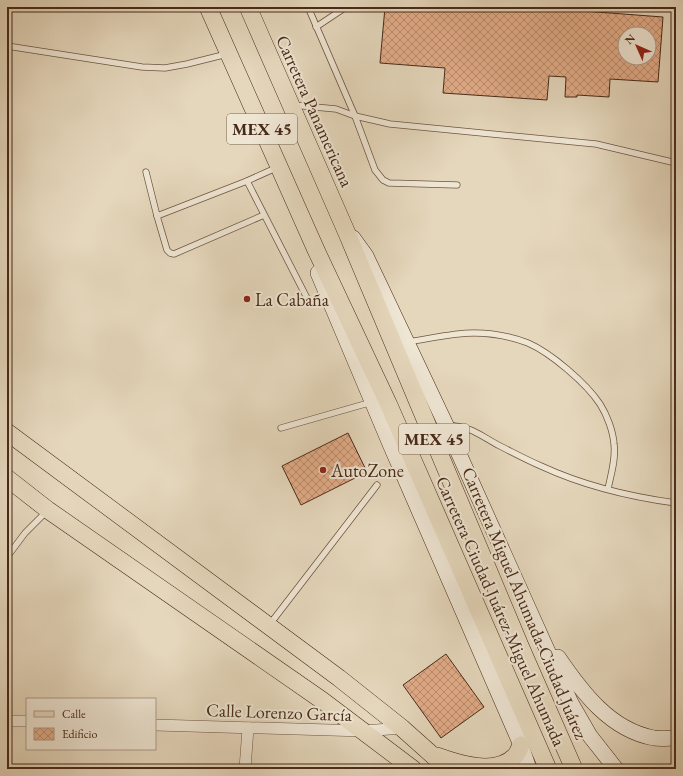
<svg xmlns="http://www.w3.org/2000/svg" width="683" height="776" viewBox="0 0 683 776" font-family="'EB Garamond',serif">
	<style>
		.building { fill: url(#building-cross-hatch); stroke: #482a19; fill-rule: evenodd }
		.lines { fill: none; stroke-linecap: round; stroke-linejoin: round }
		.service-casing { stroke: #6f5542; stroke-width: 7 }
		.minor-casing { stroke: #6f5542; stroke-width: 12 }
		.secondary-casing { stroke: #482a19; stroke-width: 16 }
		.primary-casing { stroke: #482a19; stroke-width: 18 }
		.service { stroke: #eee5d3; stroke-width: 5.5 }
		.minor { stroke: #eee5d3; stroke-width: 11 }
		.secondary { stroke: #eee5d3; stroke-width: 15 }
		.primary { stroke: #e5d7bc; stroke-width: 17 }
		.poi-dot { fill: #8f2418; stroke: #eee5d3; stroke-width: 1.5 }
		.labels { text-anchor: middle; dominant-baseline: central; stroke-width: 4; stroke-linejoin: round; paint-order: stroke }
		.shield { fill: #eee5d3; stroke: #7a6251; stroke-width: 1 }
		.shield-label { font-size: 17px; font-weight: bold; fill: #482a19 }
		.street-label { font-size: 18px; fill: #482a19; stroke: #eee5d3 }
		.poi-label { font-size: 18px; fill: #482a19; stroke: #eee5d3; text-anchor: start }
	</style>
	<defs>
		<pattern id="building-cross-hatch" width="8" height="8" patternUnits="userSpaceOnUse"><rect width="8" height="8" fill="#e3ad89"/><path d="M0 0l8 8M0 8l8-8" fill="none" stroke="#ba8d6f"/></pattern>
	</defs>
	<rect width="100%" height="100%" fill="#e5d7bc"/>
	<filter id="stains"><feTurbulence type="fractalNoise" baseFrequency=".005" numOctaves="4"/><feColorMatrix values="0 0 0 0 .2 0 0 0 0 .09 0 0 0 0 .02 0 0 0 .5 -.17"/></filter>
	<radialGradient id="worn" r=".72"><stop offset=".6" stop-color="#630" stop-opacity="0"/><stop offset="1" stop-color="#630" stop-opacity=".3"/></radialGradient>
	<g class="building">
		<path d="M385,7h145l133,10 -5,65 -48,-3 -1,18 -32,-2v2h-12l1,-20 -17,-1 -2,24 -104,-7 2,-25 -65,-5zM625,34h24v24h-24z"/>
		<path d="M348,433l19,39 -66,33 -19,-39z"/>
		<path d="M446,654l38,53 -43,31 -38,-53z"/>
	</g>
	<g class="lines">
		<g class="service-casing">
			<g id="service">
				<path d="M308,7l47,109 20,54 8,10 6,3 68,2"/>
				<path d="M316,27l30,-20"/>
				<path d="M7,46l135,21 23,1 22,-4 40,-10"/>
				<path d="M293,105l43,4 19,7 35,8 206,20 80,19"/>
				<path d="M278,167l-31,14 61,119c7,5 13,1 20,-2"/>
				<path d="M146,172l11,44"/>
				<path d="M247,181l-90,35 10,34 3,3 4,1 90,-39"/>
				<path d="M407,342c22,-3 45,-9 67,-9 18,0 38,4 54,10 23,10 58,40 72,61 7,11 13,27 14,40 2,15 -3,30 -6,45"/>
				<path d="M447,425c26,2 32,10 53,21 14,7 27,14 41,20 41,19 90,31 135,37"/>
				<path d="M281,428l91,-26"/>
				<path d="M7,557l18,-24 22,-22"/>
				<path d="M270,624l107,-139"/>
			</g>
		</g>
		<g class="minor-casing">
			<g id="minor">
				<path d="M7,721h20"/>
				<path d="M155,725l209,6 38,-3"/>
				<path d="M245,769l3,-41"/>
			</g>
		</g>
		<g class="secondary-casing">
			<g id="secondary">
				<path d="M353,238l13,18 10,21 70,148 125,278 19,33 26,33"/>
				<path d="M318,273l72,171 131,301 8,24"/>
				<path d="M558,657c24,35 52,73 96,81 7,1 15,0 22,0"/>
			</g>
		</g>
		<g class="primary-casing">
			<g id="primary">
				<path d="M208,7l108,243 72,153 160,366"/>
				<path d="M248,7l98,224 175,417 53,121"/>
				<path d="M7,432l332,246 63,50 46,41"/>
				<path d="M7,478l41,32 275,191 90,68"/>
				<path d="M437,756c22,8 59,20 78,0 3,-3 4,-7 6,-11"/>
			</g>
		</g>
		<use href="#service" class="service"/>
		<use href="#minor" class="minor"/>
		<use href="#secondary" class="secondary"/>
		<use href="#primary" class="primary"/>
	</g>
	<g class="poi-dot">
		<circle cx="247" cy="299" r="4"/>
		<circle cx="323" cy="470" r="4"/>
	</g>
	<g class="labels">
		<g class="shield">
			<rect x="227" y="114" width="70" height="30" rx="3"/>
			<rect x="399" y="424" width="70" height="30" rx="3"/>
		</g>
		<g class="shield-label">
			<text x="262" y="129">MEX 45</text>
			<text x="434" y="439">MEX 45</text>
		</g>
		<g class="street-label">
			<text transform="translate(315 111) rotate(66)">Carretera Panamericana</text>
			<text transform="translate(525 603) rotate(67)">Carretera Miguel Ahumada-Ciudad Juárez</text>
			<text transform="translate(501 611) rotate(66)">Carretera Ciudad Juárez-Miguel Ahumada</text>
			<text transform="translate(279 712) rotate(2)">Calle Lorenzo García</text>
		</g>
		<g class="poi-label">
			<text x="255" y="299">La Cabaña</text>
			<text x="331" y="470">AutoZone</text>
		</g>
	</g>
	<rect width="683" height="776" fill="none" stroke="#e5d7bc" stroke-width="24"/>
	<rect x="8" y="8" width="667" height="760" fill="none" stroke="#482a19" stroke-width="2"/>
	<rect x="12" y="12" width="659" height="752" fill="none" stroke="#482a19"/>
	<rect x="26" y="698" width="130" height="52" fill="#eee5d3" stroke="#ac9a89"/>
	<rect x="34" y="711" width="20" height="6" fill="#e5d7bc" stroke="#ac9a89"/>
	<text x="62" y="718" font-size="12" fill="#482a19">Calle</text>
	<rect x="34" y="728" width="20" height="12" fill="url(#building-cross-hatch)" stroke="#ac9a89"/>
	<text x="62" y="738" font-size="12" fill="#482a19">Edificio</text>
	<g transform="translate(637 46) rotate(315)"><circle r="19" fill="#eee5d3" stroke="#ac9a89"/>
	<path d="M0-3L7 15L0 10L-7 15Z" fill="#8f2418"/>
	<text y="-6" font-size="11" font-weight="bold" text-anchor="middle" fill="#482a19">N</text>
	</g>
	<rect width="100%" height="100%" filter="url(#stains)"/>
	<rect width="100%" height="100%" fill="url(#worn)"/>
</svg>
